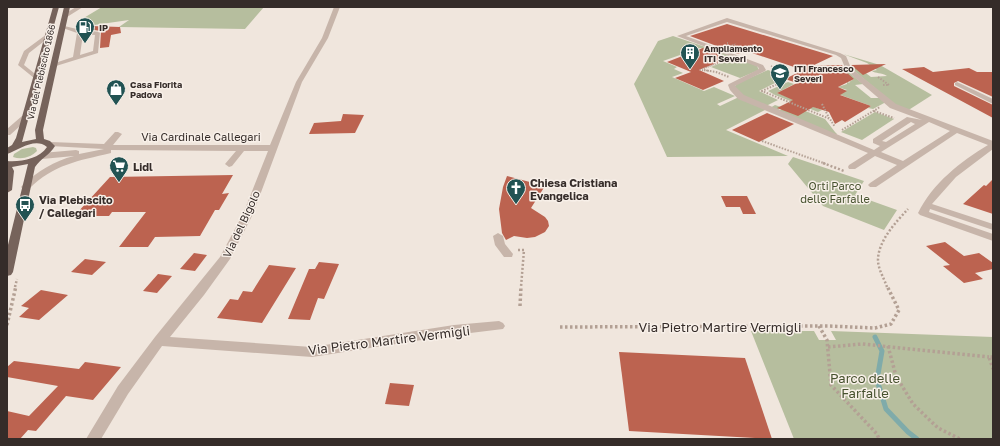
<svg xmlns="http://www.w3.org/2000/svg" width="1000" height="446" viewBox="0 0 1000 446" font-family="'Golos Text',sans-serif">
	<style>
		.green { fill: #b6be9e }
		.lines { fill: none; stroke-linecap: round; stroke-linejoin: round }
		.stream { stroke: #7fabaa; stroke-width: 5 }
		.building { fill: #bc6350 }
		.path-far3 { stroke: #b3a094; stroke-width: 1.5; stroke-dasharray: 1 1; stroke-linecap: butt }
		.path-far2 { stroke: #b3a094; stroke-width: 2; stroke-dasharray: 1.5 1.5; stroke-linecap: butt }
		.path-far1 { stroke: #b3a094; stroke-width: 2.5; stroke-dasharray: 2 2; stroke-linecap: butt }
		.path { stroke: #b3a094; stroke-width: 3.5; stroke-dasharray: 2.5 2.5; stroke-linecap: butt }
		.minor { fill: #c7b5aa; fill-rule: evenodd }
		.major { fill: #76635b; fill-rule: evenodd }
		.labels { text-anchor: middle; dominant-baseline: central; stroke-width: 3; stroke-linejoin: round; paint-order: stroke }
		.far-poi-label { font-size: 9px; font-weight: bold; fill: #352c29; stroke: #f8f0e9; text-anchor: start }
		.far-street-label { font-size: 9px; fill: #352c29; stroke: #f8f0e9 }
		.street-label { font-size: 11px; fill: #352c29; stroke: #f8f0e9 }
		.poi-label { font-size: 11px; font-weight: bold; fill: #352c29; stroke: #f8f0e9; text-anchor: start }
		.park-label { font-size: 11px; fill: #47522f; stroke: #f8f0e9 }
		.near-street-label { font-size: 13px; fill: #352c29; stroke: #f8f0e9 }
		.near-park-label { font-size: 13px; fill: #47522f; stroke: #f8f0e9 }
	</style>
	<rect width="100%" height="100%" fill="#f0e6dd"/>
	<g class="green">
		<path d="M102,7h162l-19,22 -126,-2 10,-7 -42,6h-11l1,-4z"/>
		<path d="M673,36l59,20 -4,2 -28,-10 -37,13 14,6 -3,2 9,4 -11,4 32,14 10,-4 21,9 -18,8 3,2 19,-9 28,12 -41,21 62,26 -121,1 -33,-73 24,-43z"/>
		<path d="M843,54l37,11 52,30 -25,16 -8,-3 -47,-39 -1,-3 4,-1 16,12 16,-1c-6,-4 -11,-2 -15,-5l5,-1 -10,-7z"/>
		<path d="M735,57l22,9 2,4 -19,8 -29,-11z"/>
		<path d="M830,65l17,6 16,13 -8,1 16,13h9l6,4 -13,7 -5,-1 3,-2 -33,-12 9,-4 -9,-3 9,-3v-2l3,1 -1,-1 5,-3 -31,-10z"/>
		<path d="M768,70l12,4 -7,3 3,2 -3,2 4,1 -18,9 19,9 -12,6 -23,-10 -9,-9 4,-4z"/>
		<path d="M788,82l6,2 -17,9 45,17 -4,2 -43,-17 -7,-4z"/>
		<path d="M775,105l6,2 -3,2 2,1 11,-5 34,14 10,13 2,2 -1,1 -66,-27z"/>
		<path d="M875,112l19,7 -32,21 -21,-8z"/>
		<path d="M33,147l3,1 1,3c-6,6 -15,9 -24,6l1,-3 8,-5z"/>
		<path d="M793,157l71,24 -9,14 42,15 -13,20 -61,-24 -35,-42z"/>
		<path d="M751,331h63l5,9h17l-5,-9 162,6v102h-199z"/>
	</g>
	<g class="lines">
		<path class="stream" d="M875,337l7,14 -5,29 9,29 22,23 9,7"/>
	</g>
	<g class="building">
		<path d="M727,24l106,32 -21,10 30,-1 3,6 9,8 -16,8 9,4 -7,4 31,11 -26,16 -3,-2 -7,4 -6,-12 -16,-5 -15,9 -21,-8 16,-8 -16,-7 20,-10 -12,-4 18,-9 -57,-19 -8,3 -48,-18z"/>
		<path d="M91,26l29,1 1,6 -10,2 -2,12 -9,1 1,-17 -14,-2z"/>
		<path d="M703,48l26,10 -30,12 25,11 -21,9 -28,-12 16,-6 -24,-10z"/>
		<path d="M886,64l-23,11 -12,-10z"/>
		<path d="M924,67l9,5 36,-4 8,4h16v25l-35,-16 -4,2v3l39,19v13l-91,-49z"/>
		<path d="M767,113l27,11 -35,18 -27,-12z"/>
		<path d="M343,114l21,1 -9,18 -46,1 5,-11 27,-2z"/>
		<path d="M233,175l-11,19 7,-1 -10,17h-4l-15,26 -45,1 -7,10h-29l27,-35h-34l-3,4h-29l4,-3h-7l33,-36z"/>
		<path d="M507,176l38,10 -14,22 14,9 3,4 1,5 -4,6 -10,5 -8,1 -13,-2 -8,4 -4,-7 -3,-24 4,-22z"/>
		<path d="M993,179v35l-30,-10 21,-19 2,1z"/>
		<path d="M721,196h26l9,18h-13l-3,-7h-14z"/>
		<path d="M945,242l19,14 15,-3 14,10v6l-18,4 8,6 -19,4 -21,-17 7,-1 -24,-19z"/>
		<path d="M194,253l13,2 -12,16 -15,-2z"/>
		<path d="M85,259l21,3 -14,13 -21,-3z"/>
		<path d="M319,262l20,2 -15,35 -6,-1 -8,22 -22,-1 21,-50h6z"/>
		<path d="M269,265l27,3 -34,55 -45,-5 13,-19 8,1 5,-9 9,1z"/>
		<path d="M158,274l14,2 -15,17 -14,-2z"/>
		<path d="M41,290l27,5 -29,25 -20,-3 10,-9 -8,-2z"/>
		<path d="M619,352l126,6 27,81 -143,-8z"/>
		<path d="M14,361l65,8 6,-7 36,5 -28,33 -27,-4 -30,35 -8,-1 -8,9h-13v-28l22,5 29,-30 -51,-9v-10z"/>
		<path d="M390,383l24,2 -5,21 -24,-2z"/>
	</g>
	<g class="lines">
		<g class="path-far3">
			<path d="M727,43h2"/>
			<path d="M730,46l6,-2"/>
			<path d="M741,50l12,-5"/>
			<path d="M771,66l14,5"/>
			<path d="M702,69l22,-8"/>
			<path d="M700,70l12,1"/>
			<path d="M772,70l3,1"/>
		</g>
		<g class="path-far2">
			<path d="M704,70l12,2 13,5"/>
			<path d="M773,70l11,5"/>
			<path d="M782,70l7,3"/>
			<path d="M789,73l-11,5 6,3 -22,10 68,28 5,8"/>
			<path d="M878,77l11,8h-6"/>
			<path d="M822,104l7,14"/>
			<path d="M874,111l20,7"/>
			<path d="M842,130l38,-23"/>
			<path d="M762,141l64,23"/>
		</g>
		<g class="path-far1">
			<path d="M823,163l21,8"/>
			<path d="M518,250h6l-3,37"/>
			<path d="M15,287l2,-8"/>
			<path d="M887,287c-3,-9 -9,-18 -9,-27 0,-19 18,-38 30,-51"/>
		</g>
		<g class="path">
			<path d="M520,306l1,-20"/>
			<path d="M7,325l9,-39"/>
			<path d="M819,326l8,14 4,45 46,49 2,5"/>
			<path d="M560,327l268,-1 47,2 16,-4 8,-14 -12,-24"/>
			<path d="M888,346l8,30 17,28 25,24 22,11"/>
			<path d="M828,347l34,-3 127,13"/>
			<path d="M993,357h-4l4,12"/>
		</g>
		<g class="minor">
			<path d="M76,7h7l-16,10h-4v-2z"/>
			<path d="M334,7h6l-12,31 -26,44 -49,132 -23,45 -26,36 -34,42 142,10 142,-22 45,-4 4,2 2,3 -2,3 -49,6 -142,22 -150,-11 -34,48 -27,45h-15l32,-53 37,-49 65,-80 23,-43 25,-63h-24l-12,15 -3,1 -4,-3 11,-13 -125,-1v3c-33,8 -57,11 -82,36h-6l-2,-2 2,-2c15,-14 31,-24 51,-29l-32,3 -4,-3 4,-3 34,-3 3,1v3l25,-5 -54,-3 -4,-2 4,-2 54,2 11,-12h3l4,2 -9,11h157l26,-63 26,-44z"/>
			<path d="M727,18l113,35 6,3 5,12 45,36 97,37v8l-37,28 -24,27 61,20v6l-63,-21 -1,3 64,22v7l-73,-26 -2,-2c15,-30 42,-51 70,-68l-31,-12 -81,54h-6l-2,-2 2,-2 27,-18 -22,-9 -20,13h-6l-1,-2 1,-2 19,-12 -130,-54 -8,-9 -2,-5 1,-1 30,-15 -1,-2 -81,-31zM727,22l109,33 5,3 5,12 44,38 32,12 -15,-3 -34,22v4l7,3 -6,4 -130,-55 -9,-9 30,-15 1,-1 -3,-5 -77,-29zM911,122l4,2 -29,18 -4,-1zM929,122l21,9 -47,30 -22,-9z"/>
			<path d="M60,25l21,5 19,2 -2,21 -42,13h-4v-2l21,-7 4,-24 -17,-6zM83,34l12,1 -2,16 -13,4z"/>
			<path d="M47,34l5,1 -23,18 -5,12 15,12 -5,1 -16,-13 6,-14z"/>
			<path d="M957,82l36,17v5l-38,-19v-2z"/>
			<path d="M22,116h6l1,2 -19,17h-3v-6z"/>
			<path d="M498,233l5,3 2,8 8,10 -1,3h-8l-9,-12 -2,-9z"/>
		</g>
		<path class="major" d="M53,7h6l-37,135 14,-3 -1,-9 29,-123h6l-27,123 1,9 6,2 5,5c-5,9 -14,12 -20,21l-22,105 -2,3 -4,1v-27l21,-85 -16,3 2,4 -2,19 -5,3v-32c14,1 32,-2 40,-14 -12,-10 -28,3 -40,7v-6l5,-3 4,-7z"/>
	</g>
	<defs>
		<g id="fuel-pin" transform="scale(1)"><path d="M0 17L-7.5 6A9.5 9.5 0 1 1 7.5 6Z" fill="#225353" stroke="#f8f0e9"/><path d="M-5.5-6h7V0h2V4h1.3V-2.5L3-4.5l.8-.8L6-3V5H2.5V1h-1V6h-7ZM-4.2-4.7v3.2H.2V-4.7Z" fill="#fff"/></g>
		<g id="building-pin" transform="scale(1)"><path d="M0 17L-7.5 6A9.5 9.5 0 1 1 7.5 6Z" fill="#225353" stroke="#f8f0e9"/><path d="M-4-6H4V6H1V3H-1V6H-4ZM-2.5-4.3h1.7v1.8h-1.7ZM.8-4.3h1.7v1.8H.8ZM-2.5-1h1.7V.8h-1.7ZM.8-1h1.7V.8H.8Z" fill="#fff"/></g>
		<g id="school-pin" transform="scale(1)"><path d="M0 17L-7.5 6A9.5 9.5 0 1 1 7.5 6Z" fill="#225353" stroke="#f8f0e9"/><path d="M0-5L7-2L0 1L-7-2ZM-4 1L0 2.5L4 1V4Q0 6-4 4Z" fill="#fff"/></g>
		<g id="shop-pin" transform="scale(1)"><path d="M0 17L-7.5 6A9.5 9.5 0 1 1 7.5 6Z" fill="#225353" stroke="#f8f0e9"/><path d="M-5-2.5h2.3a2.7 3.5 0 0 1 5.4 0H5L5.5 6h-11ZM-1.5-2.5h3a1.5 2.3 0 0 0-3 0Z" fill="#fff"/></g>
		<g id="supermarket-pin" transform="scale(1)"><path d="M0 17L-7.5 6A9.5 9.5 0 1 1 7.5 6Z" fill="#225353" stroke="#f8f0e9"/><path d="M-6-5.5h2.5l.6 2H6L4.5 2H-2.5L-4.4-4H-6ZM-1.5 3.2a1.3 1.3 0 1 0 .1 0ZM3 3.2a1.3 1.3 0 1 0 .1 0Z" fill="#fff"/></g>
		<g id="church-pin" transform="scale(1)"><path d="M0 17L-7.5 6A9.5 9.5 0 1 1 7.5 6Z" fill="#225353" stroke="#f8f0e9"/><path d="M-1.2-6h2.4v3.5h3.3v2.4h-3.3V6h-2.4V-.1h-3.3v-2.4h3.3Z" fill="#fff"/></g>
		<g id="bus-pin" transform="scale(1)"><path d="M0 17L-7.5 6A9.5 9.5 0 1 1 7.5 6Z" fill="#225353" stroke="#f8f0e9"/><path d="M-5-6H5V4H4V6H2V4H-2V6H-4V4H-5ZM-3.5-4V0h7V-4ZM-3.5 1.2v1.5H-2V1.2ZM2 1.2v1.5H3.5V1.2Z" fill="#fff"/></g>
	</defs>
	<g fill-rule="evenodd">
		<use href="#fuel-pin" x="85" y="27"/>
		<use href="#building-pin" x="690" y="53"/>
		<use href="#school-pin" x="780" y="73"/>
		<use href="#shop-pin" x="116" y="89"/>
		<use href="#supermarket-pin" x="119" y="166"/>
		<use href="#church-pin" x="516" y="188"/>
		<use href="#bus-pin" x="25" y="205"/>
	</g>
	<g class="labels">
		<g class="far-poi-label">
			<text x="99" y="27">IP</text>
			<text x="704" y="48">Ampliamento<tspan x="704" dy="10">ITI Severi</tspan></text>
			<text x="794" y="68">ITI Francesco<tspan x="794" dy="10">Severi</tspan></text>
			<text x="130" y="84">Casa Fiorita<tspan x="130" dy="10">Padova</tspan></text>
		</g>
		<g class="far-street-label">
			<text transform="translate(41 72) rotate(-77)">Via del Plebiscito 1866</text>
		</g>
		<g class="street-label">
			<text x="201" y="136">Via Cardinale Callegari</text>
			<text transform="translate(241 224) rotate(-65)">Via del Bigolo</text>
		</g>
		<g class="poi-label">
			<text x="133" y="166">Lidl</text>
			<text x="530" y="182">Chiesa Cristiana<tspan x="530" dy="13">Evangelica</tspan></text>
			<text x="39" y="199">Via Plebiscito<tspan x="39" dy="13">/ Callegari</tspan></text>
		</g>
		<g class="park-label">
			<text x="835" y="185">Orti Parco<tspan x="835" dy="13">delle Farfalle</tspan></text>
		</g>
		<g class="near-street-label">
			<text x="720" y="327">Via Pietro Martire Vermigli</text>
			<text transform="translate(389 340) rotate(-7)">Via Pietro Martire Vermigli</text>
		</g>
		<g class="near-park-label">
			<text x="865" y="378">Parco delle<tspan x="865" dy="15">Farfalle</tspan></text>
		</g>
	</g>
	<rect width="1000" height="446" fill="none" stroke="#352c29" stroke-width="16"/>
</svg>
